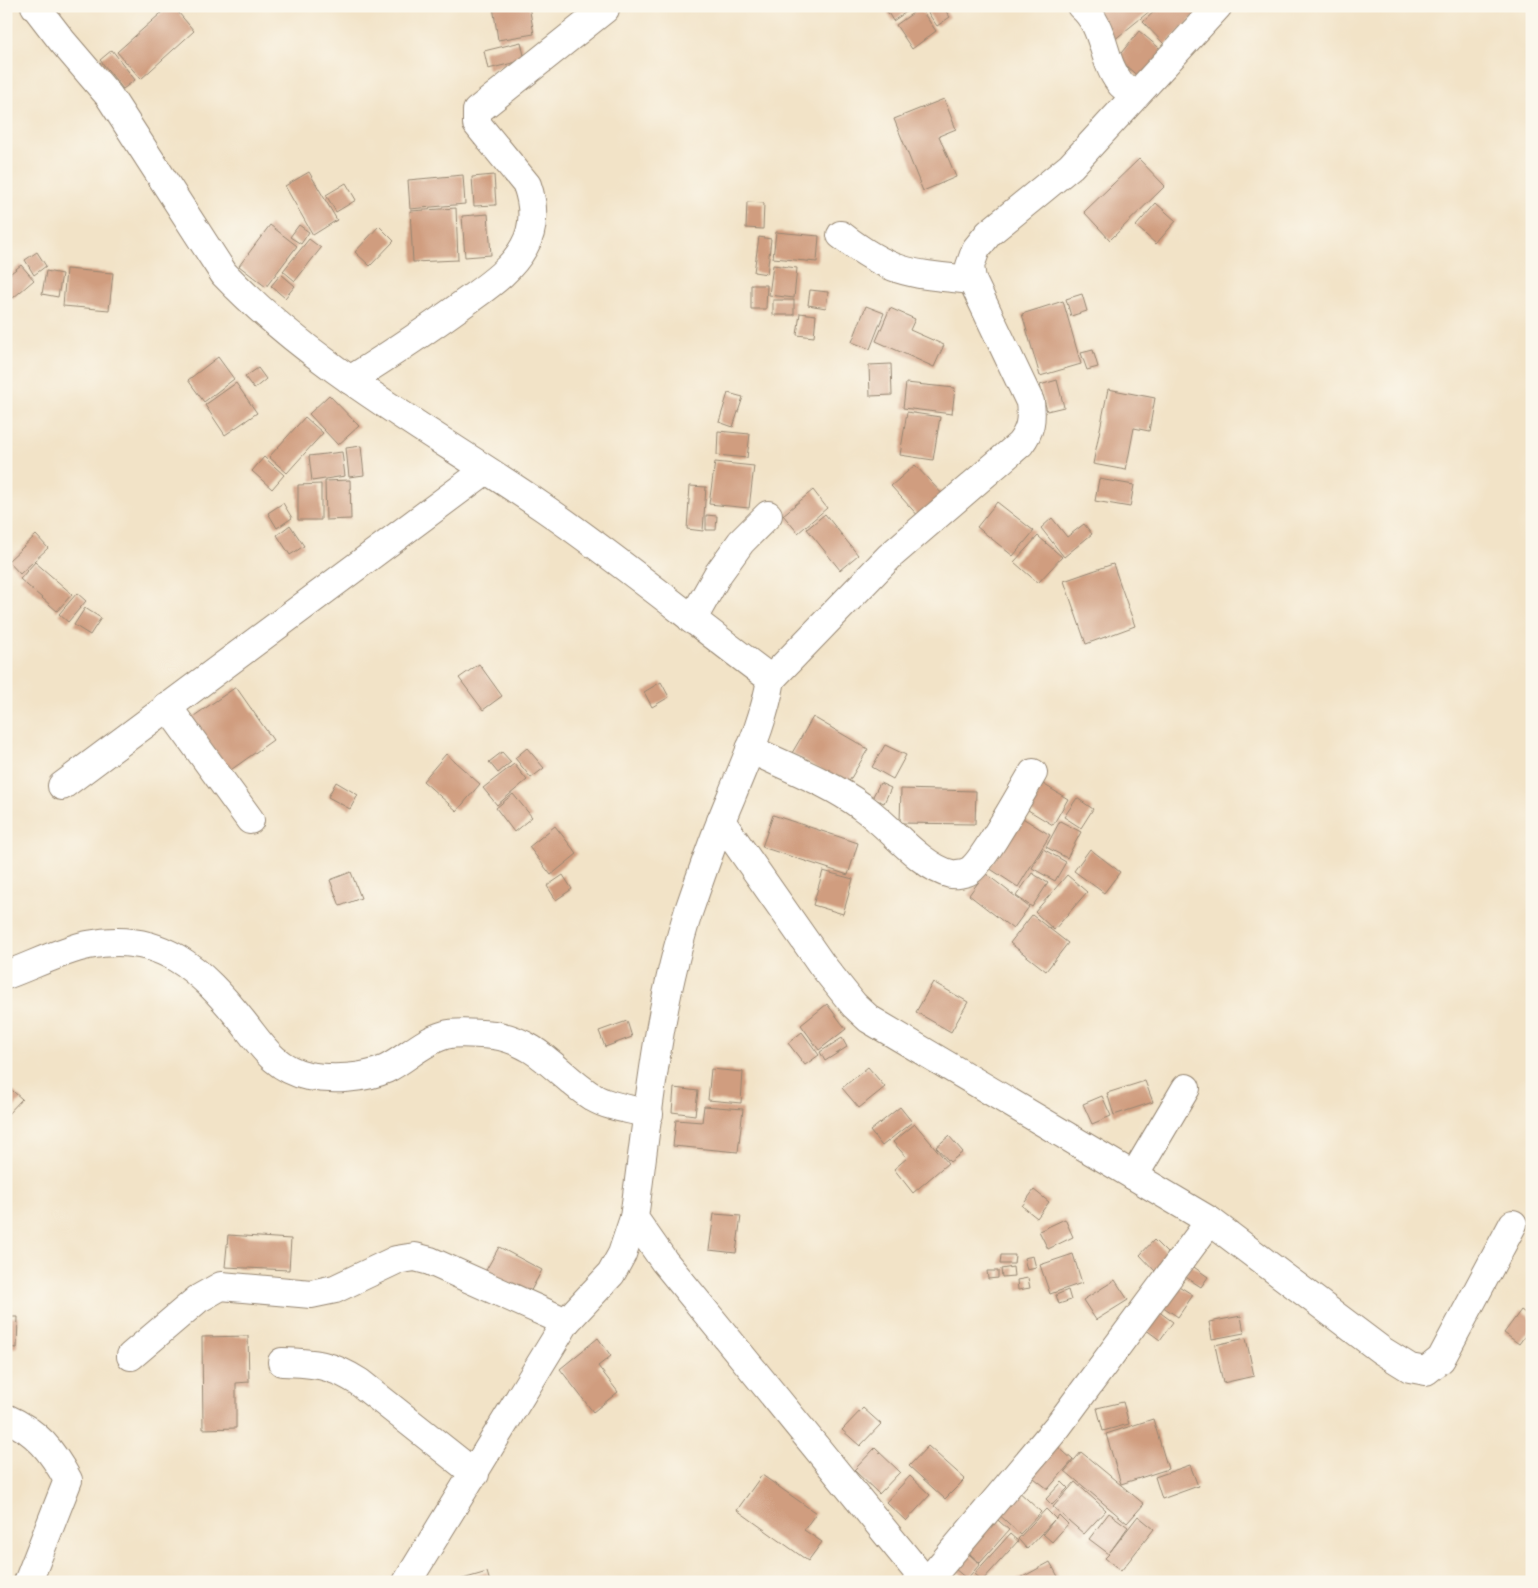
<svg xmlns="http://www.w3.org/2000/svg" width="1538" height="1588" viewBox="0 0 1538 1588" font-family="Delius,sans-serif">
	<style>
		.building { fill: #d09d7f }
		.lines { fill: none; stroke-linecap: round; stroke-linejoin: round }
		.street-casing { stroke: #968672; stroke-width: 30 }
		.street { stroke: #fff; stroke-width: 28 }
	</style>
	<rect width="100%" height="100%" fill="#fbf7ec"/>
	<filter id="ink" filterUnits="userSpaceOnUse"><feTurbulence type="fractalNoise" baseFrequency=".02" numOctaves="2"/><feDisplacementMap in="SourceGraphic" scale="10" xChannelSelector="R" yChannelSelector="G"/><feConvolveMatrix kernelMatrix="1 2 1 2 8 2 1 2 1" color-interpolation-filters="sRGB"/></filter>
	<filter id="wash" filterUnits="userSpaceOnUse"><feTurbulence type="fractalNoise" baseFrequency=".0096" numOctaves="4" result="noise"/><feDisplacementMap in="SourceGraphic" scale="20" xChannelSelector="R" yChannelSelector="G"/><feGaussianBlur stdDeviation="1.12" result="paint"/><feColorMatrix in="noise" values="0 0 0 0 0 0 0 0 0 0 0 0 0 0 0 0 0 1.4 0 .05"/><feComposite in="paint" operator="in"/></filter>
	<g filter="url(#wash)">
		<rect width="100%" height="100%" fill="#f2e3c7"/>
		<g id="blocks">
			<g class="building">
				<path d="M169,6h4l21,25 -53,48 -24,-27z"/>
				<path d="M493,6h36l5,28 -36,6z"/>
				<path d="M884,6h31l-22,15z"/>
				<path d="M925,6h17l8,11 -13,9 -13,-19z"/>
				<path d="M1086,6h62l3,4 -37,30z"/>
				<path d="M1160,6h37l4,4 -36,35 -22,-23z"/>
				<path d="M920,8l16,23 -24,18 -16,-24z"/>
				<path d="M1139,31l25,21 -23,27 -24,-21z"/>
				<path d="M521,42l4,18 -37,9 -4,-18z"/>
				<path d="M112,50l23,30 -12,9 -23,-29z"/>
				<path d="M944,99l12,30 -17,7 17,41 -33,14 -29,-72z"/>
				<path d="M1139,159l26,27 -55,54 -26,-28z"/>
				<path d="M309,172l28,48 -24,15 -28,-49z"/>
				<path d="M463,175l2,29 -55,5 -2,-29z"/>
				<path d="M494,175l2,30 -22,1 -2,-29z"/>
				<path d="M346,183l10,17 -20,12 -10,-17z"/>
				<path d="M747,202l17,1 -1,26 -17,-1z"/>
				<path d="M1156,203l20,18 -20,23 -20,-18z"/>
				<path d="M456,208l2,52 -45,2 -3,-51z"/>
				<path d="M488,214l3,41 -26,2 -3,-41z"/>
				<path d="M270,225l27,21 -31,41 -27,-21z"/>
				<path d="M299,225l10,7 -8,12 -11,-7z"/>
				<path d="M379,226l15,15 -24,25 -15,-14z"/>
				<path d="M776,232l43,4 -2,26 -44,-4z"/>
				<path d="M759,237l12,2 -4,35 -13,-2z"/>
				<path d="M309,239l12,9 -26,33 -12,-10z"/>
				<path d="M37,252l9,14 -12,9 -9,-15z"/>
				<path d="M21,265l13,15 -21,18 -7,-7v-14z"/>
				<path d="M773,265l24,3 -3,30 -25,-3z"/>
				<path d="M66,269l47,4 -4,37 -46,-4z"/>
				<path d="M46,271l16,3 -4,23 -16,-3z"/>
				<path d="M281,274l14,12 -10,12 -14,-12z"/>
				<path d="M751,285h16l-1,24h-15z"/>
				<path d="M810,290l18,2 -2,16 -18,-3z"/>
				<path d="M1082,294l5,17 -16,5 -5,-17z"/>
				<rect x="773" y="300" width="21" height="15"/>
				<path d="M1063,301l18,63 -41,12 -18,-62z"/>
				<path d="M866,306l18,7 -14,36 -18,-7z"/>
				<path d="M890,308l25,11 -5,11 34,15 -10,22 -58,-26z"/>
				<path d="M800,313l16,2 -2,22 -17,-2z"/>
				<path d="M1093,350l5,17 -11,3 -6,-17z"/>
				<path d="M218,357l16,22 -30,23 -16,-22z"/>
				<path d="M891,364l1,31 -22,1 -1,-31z"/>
				<path d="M258,368l8,11 -12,10 -9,-12z"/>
				<path d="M1057,380l7,27 -17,4 -7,-26z"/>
				<path d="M236,383l21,30 -32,22 -20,-30z"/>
				<path d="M906,383l49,5 -3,26 -49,-6z"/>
				<path d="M1108,389l47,9 -6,33 -15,-3 -8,42 -33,-6z"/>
				<path d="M728,393l15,4 -10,30 -14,-5z"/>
				<path d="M329,395l30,31 -21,19 -29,-31z"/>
				<path d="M907,412l33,5 -7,43 -33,-5z"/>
				<path d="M305,417l18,16 -36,40 -18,-16z"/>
				<path d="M718,431l32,3 -3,24 -30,-3z"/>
				<path d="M361,446l3,29 -15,2 -3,-29z"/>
				<path d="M342,452l3,24 -33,5 -3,-25z"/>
				<path d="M264,457l20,18 -12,14 -20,-18z"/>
				<path d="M715,462l39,4 -5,42 -40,-4z"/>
				<path d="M915,465l30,32 -24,22 -30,-33z"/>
				<path d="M1099,479l35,6 -4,22 -35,-6z"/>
				<path d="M350,480l1,39 -25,1 -1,-39z"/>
				<path d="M321,484v36h-23v-35z"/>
				<path d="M690,486l16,1 -3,44 -16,-2z"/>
				<path d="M813,490l14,18 -29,25 -15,-18z"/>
				<path d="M997,502l37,29 -21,25 -36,-29z"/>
				<path d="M283,503l9,15 -15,10 -9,-15z"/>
				<path d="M825,514l33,41 -18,15 -33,-41z"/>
				<path d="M706,515l11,1 -1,14h-10z"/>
				<path d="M1052,518l15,19 17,-13 8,10 -28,23 -23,-29z"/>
				<path d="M290,525l14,21 -14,9 -13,-20z"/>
				<path d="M36,535l12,13 -28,26 -12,-13z"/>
				<path d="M1038,536l24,21 -24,26 -24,-21z"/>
				<path d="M35,562l37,32 -15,17 -37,-32z"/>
				<path d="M1113,564l22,62 -49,18 -22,-63z"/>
				<path d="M77,593l9,8 -18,21 -9,-8z"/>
				<path d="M85,608l16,10 -11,17 -16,-10z"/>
				<path d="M479,664l23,32 -19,14 -24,-32z"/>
				<path d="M661,682l8,15 -17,10 -8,-15z"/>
				<path d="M236,687l37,53 -45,32 -37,-54z"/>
				<path d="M813,717l55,32 -21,36 -55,-32z"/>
				<path d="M885,745l21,10 -13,24 -21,-12z"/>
				<path d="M527,748l17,20 -13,10 -16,-20z"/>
				<path d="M502,752l9,10 -13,11 -9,-11z"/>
				<path d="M446,754l34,30 -23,27 -34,-30z"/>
				<path d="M514,764l13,16 -30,25 -14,-17z"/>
				<path d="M336,782l22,13 -8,14 -22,-12z"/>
				<path d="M880,783l11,5 -7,15 -12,-5z"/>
				<path d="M1043,784l25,15 -15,26 -25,-15z"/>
				<path d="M901,789l75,2 -1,33 -75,-1z"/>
				<path d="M513,794l19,23 -18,15 -18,-24z"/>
				<path d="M1077,798l16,11 -12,19 -17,-11z"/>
				<path d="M773,815l85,28 -10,32 -86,-28z"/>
				<path d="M1021,817l29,18 -32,52 -29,-19z"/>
				<path d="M1060,821l21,11 -14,26 -21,-11z"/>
				<path d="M555,826l22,28 -26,21 -22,-28z"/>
				<path d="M1043,849l23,13 -11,19 -23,-13z"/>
				<path d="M1090,849l30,23 -16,21 -30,-22z"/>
				<path d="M823,871l30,8 -10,35 -30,-9z"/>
				<path d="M351,872l10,26 -21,8 -10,-26z"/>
				<path d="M985,873l44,34 -16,22 -44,-34z"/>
				<path d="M1032,873l16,10 -16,24 -16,-11z"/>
				<path d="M563,875l9,14 -16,11 -9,-14z"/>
				<path d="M1067,875l20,17 -33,38 -19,-18z"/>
				<path d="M1032,915l36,28 -22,28 -36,-28z"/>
				<path d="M933,982l35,20 -17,30 -35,-20z"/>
				<path d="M827,1004l19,25 -27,21 -18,-25z"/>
				<path d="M627,1021l5,16 -27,10 -6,-16z"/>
				<path d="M802,1032l17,23 -14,10 -17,-22z"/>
				<path d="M842,1038l5,9 -22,14 -5,-9z"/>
				<path d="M868,1067l17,20 -26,21 -17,-20z"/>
				<path d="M711,1069l32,3 -2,31 -33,-3z"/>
				<path d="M1145,1081l8,21 -39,13 -7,-22z"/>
				<path d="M6,1085l16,14 -16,17z"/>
				<path d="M674,1088l24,3 -3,24 -23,-3z"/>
				<path d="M1102,1096l9,20 -19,8 -9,-20z"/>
				<path d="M704,1106l39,3 -5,43 -65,-6 3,-26 26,2z"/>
				<path d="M900,1107l12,15 -30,24 -12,-15z"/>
				<path d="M915,1124l33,39 -35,30 -19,-24 13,-11 -14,-16z"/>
				<path d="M949,1136l14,16 -13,10 -14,-15z"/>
				<path d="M1034,1190l15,12 -12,16 -15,-12z"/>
				<path d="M714,1214l27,2 -5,37 -27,-3z"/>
				<path d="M1065,1219l8,18 -25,12 -9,-18z"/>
				<path d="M228,1235l63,4 -2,31 -64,-3z"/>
				<path d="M1154,1240l16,16 -15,15 -15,-16z"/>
				<path d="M499,1247l43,23 -14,26 -43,-24z"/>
				<path d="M1073,1254l9,29 -32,11 -10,-29z"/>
				<path d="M1001,1255h14l-1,9h-14z"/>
				<path d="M1033,1256l3,12 -9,2 -3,-12z"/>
				<path d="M1191,1265l17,12 -7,10 -17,-11z"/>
				<path d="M1013,1267l1,9 -12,1 -1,-8z"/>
				<path d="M987,1271h11v7l-10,1z"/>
				<path d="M1028,1278l2,10 -12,2 -1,-10z"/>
				<path d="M1115,1280l13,20 -32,20 -13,-20z"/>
				<path d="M1174,1283l19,12 -15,22 -19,-13z"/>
				<path d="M1068,1290l3,10 -12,4 -3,-9z"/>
				<path d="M1521,1310l11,8v8l-13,18 -15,-11z"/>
				<path d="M1158,1311l15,11 -13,18 -15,-11z"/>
				<path d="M1241,1316l3,17 -32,6 -3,-17z"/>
				<path d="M6,1317h12l-1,31 -11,-1z"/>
				<path d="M248,1336l1,46 -13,1v45l-33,1 -1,-92z"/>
				<path d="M598,1338l13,18 -13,10 20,26 -25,20 -33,-43z"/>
				<path d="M1246,1338l8,38 -31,7 -8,-38z"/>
				<path d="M1123,1402l6,22 -26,7 -6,-23z"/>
				<path d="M863,1408l18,16 -21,22 -18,-16z"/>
				<path d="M1153,1419l15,50 -47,15 -15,-50z"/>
				<path d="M1056,1445l17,15 -25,29 -18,-14z"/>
				<path d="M928,1446l37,33 -20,20 -36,-33z"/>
				<path d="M875,1448l25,24 -21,22 -25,-24z"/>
				<path d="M1081,1452l63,52 -17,19 -62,-52z"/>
				<path d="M1190,1465l8,21 -36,13 -7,-22z"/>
				<path d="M762,1475l54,38 -12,17 18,12 -14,19 -71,-51z"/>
				<path d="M910,1476l20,19 -24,26 -20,-19z"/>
				<path d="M1062,1482l6,6 -16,17 -6,-6z"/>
				<path d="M1075,1482l31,28 -22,24 -31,-27z"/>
				<path d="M1015,1488l26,24 -21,22 -26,-24z"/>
				<path d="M1046,1509l10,10 3,-4 9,9 -16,18 -9,-8 11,-14 -27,29 -9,-10z"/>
				<path d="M990,1513l19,17 -29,33 -19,-17z"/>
				<path d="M1109,1513l19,14 -18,25 28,-36 16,13 -33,42 -16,-13 4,-4 -20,-15z"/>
				<path d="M1010,1534l8,7 -36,40 -8,-7z"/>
				<path d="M961,1547l19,17 -13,15 -19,-16z"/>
				<path d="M1050,1562l11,20h-43l-1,-2z"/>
				<path d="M487,1572l3,10h-34v-1z"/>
			</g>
		</g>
	</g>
	<g filter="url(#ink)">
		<use href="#blocks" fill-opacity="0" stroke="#968672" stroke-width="1"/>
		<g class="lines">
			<g class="street-casing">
				<g id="street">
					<path d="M35,6l27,35 47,55 115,178c91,95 209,158 317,232 79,54 153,116 230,173 -7,43 -24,78 -40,118 -16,37 -29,75 -42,113 -32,99 -41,206 -55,308l30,43 262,321"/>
					<path d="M1081,6c25,21 20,53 39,77 3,5 11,8 16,11"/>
					<path d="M841,235c50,39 70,39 131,45"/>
					<path d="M350,380c38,-24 76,-49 113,-76 23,-17 47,-32 61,-57 11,-19 10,-42 3,-62l-50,-61v-13l128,-102v-3"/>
					<path d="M692,620l26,-46 23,-32 27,-27"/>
					<path d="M771,679l119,-123 130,-112c11,-14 12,-25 10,-42l-58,-122 -2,-14 6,-17 13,-16 82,-67 147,-160"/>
					<path d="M167,706l83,114"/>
					<path d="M750,749c37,18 78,33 111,57 27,18 59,61 90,68 4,1 15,-1 18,-3 14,-8 53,-80 64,-98"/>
					<path d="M62,786l424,-316"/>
					<path d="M721,821l101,144 32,40 15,14 341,202 171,129 29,18 16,3 15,-12 72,-135"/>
					<path d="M6,975c25,-9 57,-25 82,-30 73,-15 113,25 155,77 19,24 32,47 65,54 23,4 56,3 78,-7 20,-10 37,-28 59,-34 10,-3 38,-1 49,0 47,8 63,40 100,63 15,9 38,11 55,16"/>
					<path d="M1134,1176l52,-88"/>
					<path d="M131,1356l67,-57 23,-13 90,8 24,-5 61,-29 19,-3 15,4 136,61"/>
					<path d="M282,1362c32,1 49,2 77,20l116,92"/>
					<path d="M6,1418c32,14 46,33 62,62l-40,102"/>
					<path d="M407,1582l159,-260 45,-48 11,-20 12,-36"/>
					<path d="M927,1582l131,-156 152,-205"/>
				</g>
			</g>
			<use href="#street" class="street"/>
		</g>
	</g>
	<rect width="1538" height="1588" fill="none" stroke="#fbf7ec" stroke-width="25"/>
</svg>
